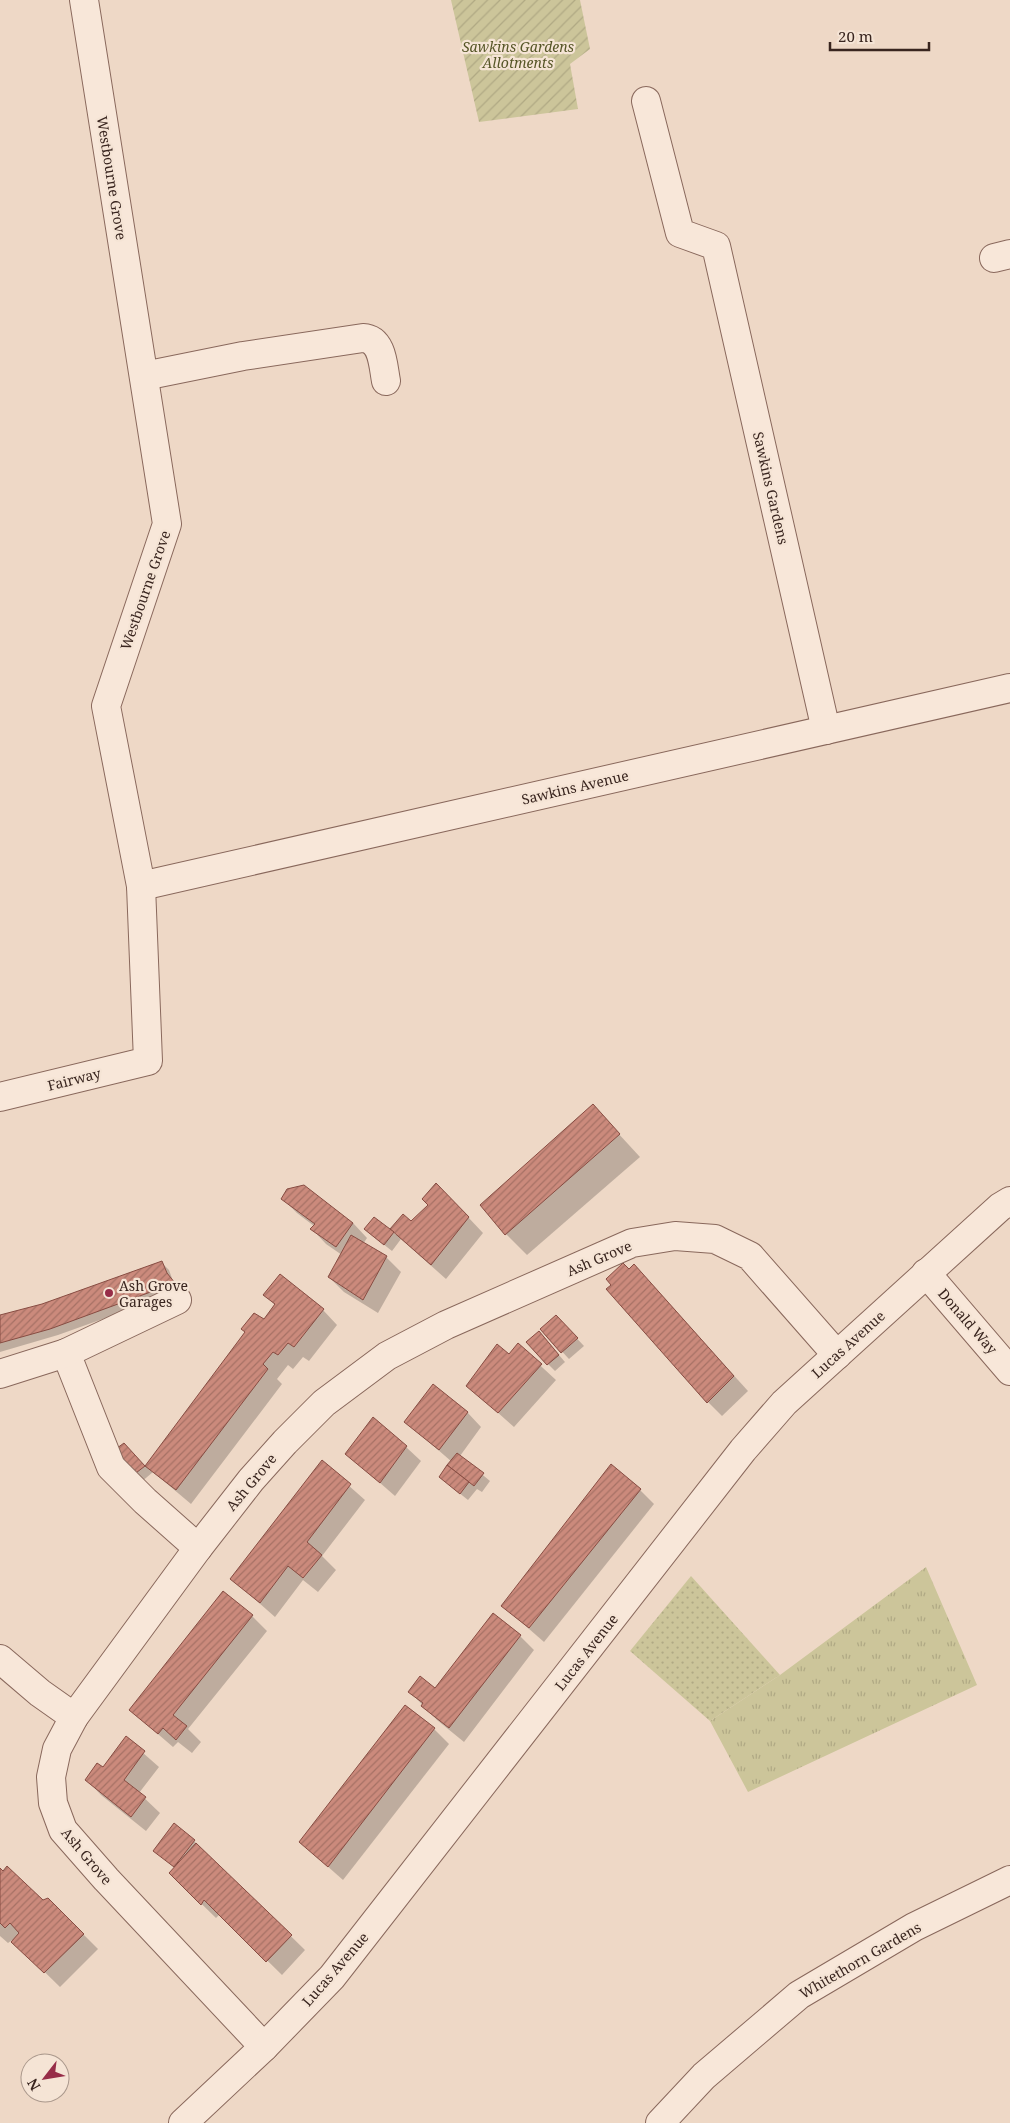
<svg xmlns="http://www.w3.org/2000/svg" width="1010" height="2123" viewBox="0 0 1010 2123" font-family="'Noto Serif',serif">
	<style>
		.grass { fill: url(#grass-dots) }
		.park { fill: url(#park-tufts) }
		.garden { fill: url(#garden-furrows) }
		.shadow { fill: #0003 }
		.building { fill: url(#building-hatch); stroke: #874c42 }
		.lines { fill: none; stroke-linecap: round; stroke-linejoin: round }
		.minor-casing { stroke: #89685c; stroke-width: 30 }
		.minor { stroke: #f8e7d9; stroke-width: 28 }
		.poi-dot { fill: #972d48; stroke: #f5e4d5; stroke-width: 2 }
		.labels { text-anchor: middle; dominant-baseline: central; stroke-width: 4.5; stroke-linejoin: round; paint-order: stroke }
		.park-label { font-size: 14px; font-style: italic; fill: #555526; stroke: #f5e4d5 }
		.street-label { font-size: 14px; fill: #39251f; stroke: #f5e4d5 }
		.poi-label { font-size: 14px; fill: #39251f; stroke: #f5e4d5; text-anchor: start }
	</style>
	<defs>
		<pattern id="grass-dots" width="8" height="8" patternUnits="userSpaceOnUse" patternTransform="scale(1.25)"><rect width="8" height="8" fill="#ccc59a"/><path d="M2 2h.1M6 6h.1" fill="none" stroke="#b0a984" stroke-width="1.8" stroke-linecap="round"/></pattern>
		<pattern id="park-tufts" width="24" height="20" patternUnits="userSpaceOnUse" patternTransform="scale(1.25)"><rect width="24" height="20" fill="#ccc59a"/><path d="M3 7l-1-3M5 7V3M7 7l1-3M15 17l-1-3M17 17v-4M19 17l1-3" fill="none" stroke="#b0a984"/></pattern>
		<pattern id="garden-furrows" width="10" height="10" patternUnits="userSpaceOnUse" patternTransform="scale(1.25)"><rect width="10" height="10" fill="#ccc59a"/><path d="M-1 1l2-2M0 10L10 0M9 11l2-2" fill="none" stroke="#b0a984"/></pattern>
		<pattern id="building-hatch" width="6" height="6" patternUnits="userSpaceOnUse" patternTransform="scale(1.25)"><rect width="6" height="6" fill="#cb8a7c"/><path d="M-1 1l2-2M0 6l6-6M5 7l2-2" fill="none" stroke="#a67165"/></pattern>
	</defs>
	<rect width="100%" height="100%" fill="#eed8c6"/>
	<path class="grass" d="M691,1576l89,99 -70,46 -80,-70z"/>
	<path class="park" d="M926,1567l51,118 -229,107 -38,-71 70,-46z"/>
	<path class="garden" d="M451,0h129l10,49 -20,15 8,45 -99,13z"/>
	<g class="shadow">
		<path d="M593,1106l47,51 -113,98 -21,-21z"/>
		<path d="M282,1198l71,25 14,15 -4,6 23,13 15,15 -23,41 -34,-21 -15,-15 13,-22 -16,-11 -14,-15 2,-3 -17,-13z"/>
		<path d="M451,1199l32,34 -37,46 -45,-40 -9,12 -19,-15 1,-18 22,17 34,-30z"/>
		<path d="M162,1263l7,7 4,11 8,10 -123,44 -58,17v-35l42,-12z"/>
		<path d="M629,1270l19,11 100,110 -26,25 -14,-14z"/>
		<path d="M265,1295l58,15 14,15 -28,36 -6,-4 -10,12 -5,-4 -11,14 5,5 -91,120 -38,-32 -13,11 -7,-7 -2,-24 14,15 101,-134 18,-12 12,-15z"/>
		<path d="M556,1316l28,30 -15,13 -27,-29z"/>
		<path d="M546,1340l19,22 -10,9 -7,-7z"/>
		<path d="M518,1345l38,35 -42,47 -46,-41 41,-30z"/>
		<path d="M467,1412l14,15 -21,29 30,25 -8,11 -5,-3 -9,11 -20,-16 4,-22 -46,-40z"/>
		<path d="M406,1447l15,14 -26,35 -48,-42z"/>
		<path d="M322,1462l43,38 -43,56 14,14 -18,22 -15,-12 -28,37 -43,-38z"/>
		<path d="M640,1490l14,14 -110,138 -41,-36z"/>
		<path d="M252,1616l15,15 -79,98 13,13 -9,11 -14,-11 -5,5 -43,-37z"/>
		<path d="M520,1636l14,14 -70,92 -27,-22 -27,-28 25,-3z"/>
		<path d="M405,1707l29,22 15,15 -106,136 -43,-38z"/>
		<path d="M126,1738l33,29 -20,26 21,20 -14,18 -45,-36 -14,-15 16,-11z"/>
		<path d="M174,1825l20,16 111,109 -23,25 -62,-61 -4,4 -46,-45 5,-5 -20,-17z"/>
		<path d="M0,1869l43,32 5,-2 50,50 -38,38 -48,-47 -4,3 -8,-7z"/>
	</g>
	<g class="building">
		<path d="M593,1104l27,30 -115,101 -25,-30z"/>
		<path d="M436,1183l33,34 -38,48 -41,-36 13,-15 8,7 17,-16 -6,-6z"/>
		<path d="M304,1185l49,38 -17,24 -26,-18 5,-5 -34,-25 6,-10z"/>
		<path d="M374,1217l20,15 -10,13 -20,-16z"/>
		<path d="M351,1235l36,21 -24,44 -35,-23z"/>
		<path d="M162,1261l5,12 8,10 -125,46 -50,14v-28l42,-11z"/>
		<path d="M623,1263l6,6 5,-5 100,112 -27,27 -101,-114 5,-4 -5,-6z"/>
		<path d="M280,1274l44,35 -30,38 -6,-4 -10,12 -5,-3 -10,12 5,5 -92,121 -31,-24 100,-134 -4,-3 13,-16 10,6 11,-15 -12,-9z"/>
		<path d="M556,1315l22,23 -17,15 -21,-24z"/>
		<path d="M539,1331l20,24 -12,10 -21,-23z"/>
		<path d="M518,1343l24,21 -44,49 -32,-27 31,-42 12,10z"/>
		<path d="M433,1384l35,28 -29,38 -35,-28z"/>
		<path d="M373,1417l34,29 -27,37 -35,-29z"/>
		<path d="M124,1443l21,23 -13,10 -19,-25z"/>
		<path d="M457,1453l27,20 -10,13 -27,-21z"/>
		<path d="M322,1460l29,24 -44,58 15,13 -19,23 -15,-12 -28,37 -30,-24z"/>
		<path d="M611,1464l30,25 -112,139 -28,-22z"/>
		<path d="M447,1465l22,17 -9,12 -21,-17z"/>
		<path d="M223,1591l30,24 -80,100 14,11 -11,14 -13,-12 -5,6 -29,-24z"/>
		<path d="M493,1613l28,22 -72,93 -28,-22 2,-3 -15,-11 12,-16 15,12z"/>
		<path d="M405,1705l30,23 -107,139 -29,-25z"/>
		<path d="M126,1736l19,15 -21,29 22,17 -15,20 -46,-37 12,-17 6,4z"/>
		<path d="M174,1823l21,17 -21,27 -21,-16z"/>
		<path d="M196,1843l96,92 -26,27 -62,-62 -3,5 -32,-32z"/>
		<path d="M7,1866l36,34 5,-2 36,36 -40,39 -33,-31 8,-9 -9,-10 -5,5 -5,-5v-55l3,3z"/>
	</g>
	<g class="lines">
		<g class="minor-casing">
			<g id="minor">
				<path d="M646,101l34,132 36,13 110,484"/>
				<path d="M994,258l16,-4"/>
				<path d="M144,376l99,-20 120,-18c20,1 20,28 23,43"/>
				<path d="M141,886l869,-198"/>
				<path d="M0,1097l148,-36 -7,-175 -35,-180 61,-182 -83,-524"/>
				<path d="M926,1273l84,98"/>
				<path d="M177,1300l-111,53 45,114 34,34 53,47"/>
				<path d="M0,1374l66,-21"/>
				<path d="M0,1659l40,34 34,24"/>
				<path d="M264,2047l-158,-168 -43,-49 -10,-27 -2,-26 6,-28 17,-32 124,-169 53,-68 34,-38 39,-39 63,-47 59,-31 186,-82 43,-7 40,3 35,17 87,99"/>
				<path d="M183,2123l81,-76 68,-70 411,-527 41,-47 216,-196 10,-6"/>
				<path d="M660,2123l44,-47 95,-81 115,-68 96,-47"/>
			</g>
		</g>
		<use href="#minor" class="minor"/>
	</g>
	<circle class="poi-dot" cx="109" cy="1293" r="5"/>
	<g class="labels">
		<g class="park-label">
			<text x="518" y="46">Sawkins Gardens<tspan x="518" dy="16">Allotments</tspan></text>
		</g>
		<g class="street-label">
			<text transform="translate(112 178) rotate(81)">Westbourne Grove</text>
			<text transform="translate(771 488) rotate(77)">Sawkins Gardens</text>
			<text transform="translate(145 590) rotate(-71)">Westbourne Grove</text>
			<text transform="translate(575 787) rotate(-13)">Sawkins Avenue</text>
			<text transform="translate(74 1079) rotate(-14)">Fairway</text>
			<text transform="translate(599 1258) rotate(-23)">Ash Grove</text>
			<text transform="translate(968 1321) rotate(49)">Donald Way</text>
			<text transform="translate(848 1344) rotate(-42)">Lucas Avenue</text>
			<text transform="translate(251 1482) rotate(-50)">Ash Grove</text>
			<text transform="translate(586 1652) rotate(-52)">Lucas Avenue</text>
			<text transform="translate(87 1856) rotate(50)">Ash Grove</text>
			<text transform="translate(860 1960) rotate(-30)">Whitethorn Gardens</text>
			<text transform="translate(335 1969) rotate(-49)">Lucas Avenue</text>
		</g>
		<g class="poi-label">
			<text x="119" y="1285">Ash Grove<tspan x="119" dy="16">Garages</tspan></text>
		</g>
	</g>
	<g transform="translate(45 2078) rotate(239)"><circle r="24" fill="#f5e4d5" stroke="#aa988c"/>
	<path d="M0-4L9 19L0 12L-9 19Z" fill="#972d48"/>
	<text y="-8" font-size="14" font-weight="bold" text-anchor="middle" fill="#39251f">N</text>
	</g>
	<path d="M830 42v8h99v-8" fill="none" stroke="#39251f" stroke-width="2.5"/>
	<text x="838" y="42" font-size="15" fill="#39251f" stroke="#f5e4d5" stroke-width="4" paint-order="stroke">20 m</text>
</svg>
